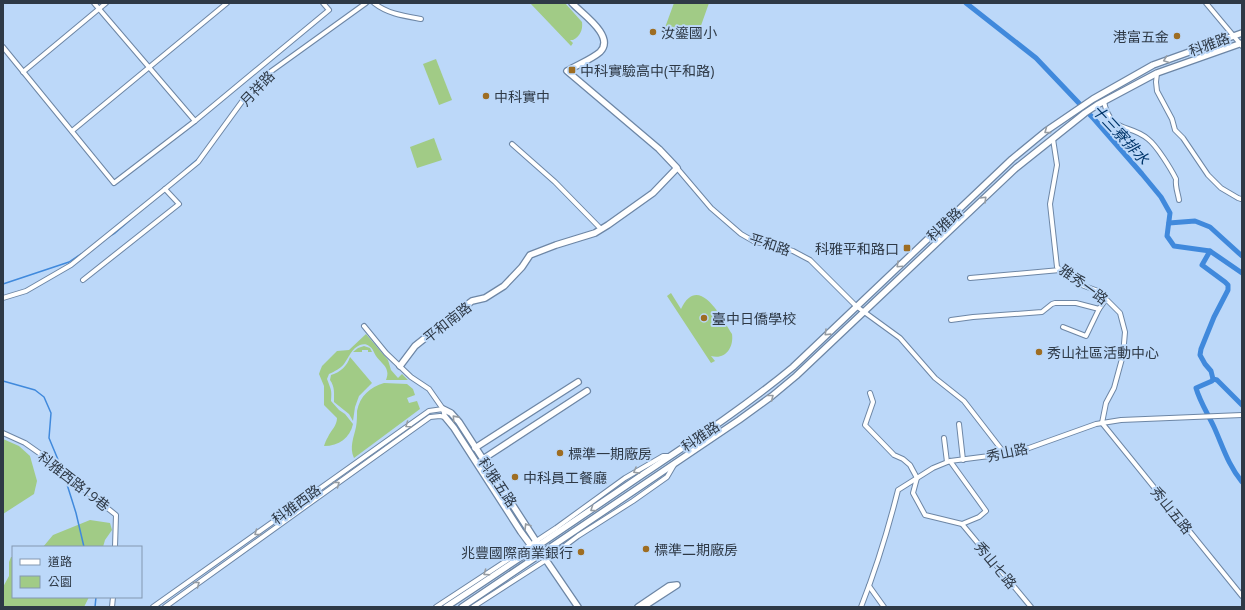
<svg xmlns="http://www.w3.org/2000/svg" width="1245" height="610" viewBox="0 0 1245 610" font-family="'Open Sans','Noto Sans TC',sans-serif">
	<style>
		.green { fill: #a1cb86 }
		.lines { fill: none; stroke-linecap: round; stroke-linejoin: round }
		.stream { stroke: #4089dc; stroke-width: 1.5 }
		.canal { stroke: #4089dc; stroke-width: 5 }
		.street-casing { stroke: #6d86a5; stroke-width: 6 }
		.secondary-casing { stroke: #6d86a5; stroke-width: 8 }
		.street { stroke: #fff; stroke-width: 4 }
		.secondary { stroke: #fff; stroke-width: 5.5 }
		.oneway { stroke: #969ca2 }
		.poi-dot { fill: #9e6d22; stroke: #bcd8f9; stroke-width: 1.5 }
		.labels { text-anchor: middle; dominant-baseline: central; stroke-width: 4; stroke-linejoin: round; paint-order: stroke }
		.poi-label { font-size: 14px; fill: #2e3946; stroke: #bcd8f9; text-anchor: start }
		.street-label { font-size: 14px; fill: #2e3946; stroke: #bcd8f9 }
		.water-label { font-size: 15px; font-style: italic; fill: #00356a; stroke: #bcd8f9 }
	</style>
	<rect width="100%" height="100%" fill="#bcd8f9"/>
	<g class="green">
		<path d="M530,3h35l17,19c1,8 -2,14 -9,18h-3l3,3 -2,3z"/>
		<path d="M674,3h35l-11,31c-10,5 -21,7 -28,-4l-2,6 -5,-3z"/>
		<path d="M436,59l16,41 -13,5 -16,-41z"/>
		<path d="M434,138l8,22 -25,8 -7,-21z"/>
		<path d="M671,293l10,16c18,-37 41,10 51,25 2,14 -7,26 -21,22l4,5 -4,2 -44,-67z"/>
		<path d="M366,334l22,26 3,10 7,8 4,-4 6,6h-22c1,-3 2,-6 1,-9 -1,-6 -8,-10 -11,-15 -2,-3 -3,-8 -7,-10 -2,-2 -6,-2 -9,-1 -8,3 -11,12 -16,19 -4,5 -9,7 -15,10l-2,5c4,11 5,10 4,22l8,9 6,4 8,10c-3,14 -14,22 -29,22 1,-3 2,-6 4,-9 3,-7 9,-11 9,-19l-13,-13v-19l-5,-12 1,-3 2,-5 15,-15 12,-1z"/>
		<path d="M364,346l6,2 2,4h-4v-2h-6v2h-9l5,-4z"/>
		<path d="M350,357l22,26 -13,13 -4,11 -2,14 -4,-7 -15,-12c0,-9 1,-15 -4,-22l1,-5c10,-3 16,-9 19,-18z"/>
		<path d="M384,383l23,1 6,5 2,6 -8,3 2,5 8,-2 3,8 -66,49c-5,-11 0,-21 2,-31 1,-5 1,-11 1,-16 3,-15 13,-24 27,-28z"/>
		<path d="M3,439l16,7 11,10 7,25 -3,13 -31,20z"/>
		<path d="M90,520l20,3 2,7 -7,10 -2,7h-60l10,-12z"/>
		<path d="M11,557h2v40h76l-5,10h-81v-20l6,-11v-14z"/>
	</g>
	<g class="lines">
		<g class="stream">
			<path d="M186,169l13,-11"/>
			<path d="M108,237l7,-4 15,-13"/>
			<path d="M3,284l66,-22 12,-8"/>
			<path d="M3,381l32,9 9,7 7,16 -2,25 15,36"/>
			<path d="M65,478l11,35 8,34"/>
			<path d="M95,607l1,-10"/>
		</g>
		<g class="canal">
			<path d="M966,3l70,55 58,61 48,55 19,23 9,16 -3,23 7,10 36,5 32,22"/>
			<path d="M1169,223l26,-2 15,6 32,29"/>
			<path d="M1210,251l-8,14 23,17 3,3v5l-14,27 -13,32 -1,6 5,9 6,7 2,8 4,1 25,25"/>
			<path d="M1213,379l-1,2 -16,7c4,14 12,26 18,39 9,20 14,38 28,55"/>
		</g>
		<g class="street-casing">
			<g id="street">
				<path d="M94,3l101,118"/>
				<path d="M374,3c14,11 30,13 47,16"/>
				<path d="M1206,3l36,43"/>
				<path d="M3,47l111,136 81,-62 134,-111 -6,-7"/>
				<path d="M23,72l83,-69"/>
				<path d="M1157,73l-1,9 1,9 15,28 3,11 8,8 25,37 13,13 17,10 3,1"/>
				<path d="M1104,102c7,32 25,21 44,37 9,7 23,30 28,40 -1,8 2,14 3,21"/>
				<path d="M72,131l155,-128"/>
				<path d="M1053,139l4,26 -7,39 7,63 22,17 19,7 22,22 5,19 -2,23 -9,33 -8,15 -4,20"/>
				<path d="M512,144l43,38 46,47"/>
				<path d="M677,168l34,40 30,26 14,8 19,3 19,6 17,9 46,46 44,32 35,40 29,23 41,53"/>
				<path d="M970,278l90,-8"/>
				<path d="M83,280l96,-76 -14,-15"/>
				<path d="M3,298l23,-7 45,-26 94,-76 33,-27 48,-66 20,-21 100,-72"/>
				<path d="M951,320l22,-3 69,-5 10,-8 3,-1h21l23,6"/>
				<path d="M1063,327l23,9 13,-27 7,-10"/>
				<path d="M870,393l3,9 -8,23 29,30 9,4 7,6 7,13 -4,15 12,22 37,9"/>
				<path d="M1102,423l140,173"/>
				<path d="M959,424l4,36"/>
				<path d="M3,433l22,10 27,19 10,13 10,5 44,35 -1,32"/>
				<path d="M944,438l3,24"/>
				<path d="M950,461l36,50 -7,6 -17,7 69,83"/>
				<path d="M869,586l15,21"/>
				<path d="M112,607l1,-10"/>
				<path d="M153,607l276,-196 14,-2"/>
				<path d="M165,607l265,-190 10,-1 5,1 -2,-8 -14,-20 -18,-12 -25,-24 -22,-27"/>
				<path d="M436,607l120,-79 69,-50 38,-22h7"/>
				<path d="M473,607l73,-47 32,-24 55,-35 34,-24 7,-12"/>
				<path d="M861,607c15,-38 27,-77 37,-117l35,-22 17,-7 55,-7 24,-6 67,-24 25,-4 121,-5"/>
			</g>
		</g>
		<g class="secondary-casing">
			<g id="secondary">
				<path d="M400,366l15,-20 49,-39 8,-6 13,-3 19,-12 18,-19 8,-12 26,-10 39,-12 13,-8 45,-32 24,-25 -18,-19 -92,-78c10,-6 25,-12 33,-19 16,-16 -19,-39 -28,-49"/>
				<path d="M443,409l8,4 8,9 84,130 3,8 32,47"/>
				<path d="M445,417l9,11 67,104 14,19"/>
				<path d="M475,448l103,-66"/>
				<path d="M483,459l104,-68"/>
				<path d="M446,607c67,-44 133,-89 199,-134 51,-34 101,-67 148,-106l219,-208 34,-28 47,-32 60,-34 89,-32"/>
				<path d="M462,607l277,-187 33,-24 24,-20 220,-208 69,-55 12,-8 60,-32 85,-30"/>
				<path d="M638,607l31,-21 8,-1 -34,22"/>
			</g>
		</g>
		<use href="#street" class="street"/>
		<use href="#secondary" class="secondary"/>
	</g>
	<defs><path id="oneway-chevron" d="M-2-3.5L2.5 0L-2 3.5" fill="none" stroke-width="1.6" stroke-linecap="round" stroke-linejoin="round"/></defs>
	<g class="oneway">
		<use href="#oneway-chevron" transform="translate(1166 60) rotate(160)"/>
		<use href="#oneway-chevron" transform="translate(1047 131) rotate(143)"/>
		<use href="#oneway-chevron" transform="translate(984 199) rotate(-44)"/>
		<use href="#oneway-chevron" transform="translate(899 265) rotate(137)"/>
		<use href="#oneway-chevron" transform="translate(827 333) rotate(136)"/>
		<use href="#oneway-chevron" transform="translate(771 397) rotate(-38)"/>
		<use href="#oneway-chevron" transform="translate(455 418) rotate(-132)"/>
		<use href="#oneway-chevron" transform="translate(408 425) rotate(145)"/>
		<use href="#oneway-chevron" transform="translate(636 471) rotate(151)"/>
		<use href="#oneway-chevron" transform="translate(337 484) rotate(-36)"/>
		<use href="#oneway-chevron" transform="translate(593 509) rotate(146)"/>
		<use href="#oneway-chevron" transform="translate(527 526) rotate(-122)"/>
		<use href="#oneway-chevron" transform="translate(257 533) rotate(144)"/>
		<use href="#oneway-chevron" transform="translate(486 573) rotate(146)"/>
		<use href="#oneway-chevron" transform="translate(197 584) rotate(-36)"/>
	</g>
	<g class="poi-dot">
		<circle cx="653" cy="32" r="4"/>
		<circle cx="1177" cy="36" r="4"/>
		<rect x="568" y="66" width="8" height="8" rx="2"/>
		<circle cx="486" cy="96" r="4"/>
		<rect x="903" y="244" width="8" height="8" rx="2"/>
		<circle cx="704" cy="318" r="4"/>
		<circle cx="1039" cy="352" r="4"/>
		<circle cx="560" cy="453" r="4"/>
		<circle cx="515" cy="477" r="4"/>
		<circle cx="646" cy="549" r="4"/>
		<circle cx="581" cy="552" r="4"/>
	</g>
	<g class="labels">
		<g class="poi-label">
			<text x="661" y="32">汝鎏國小</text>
			<text x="1169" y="36" text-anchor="end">港富五金</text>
			<text x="580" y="70">中科實驗高中(平和路)</text>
			<text x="494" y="96">中科實中</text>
			<text x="899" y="248" text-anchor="end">科雅平和路口</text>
			<text x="712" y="318">臺中日僑學校</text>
			<text x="1047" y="352">秀山社區活動中心</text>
			<text x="568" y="453">標準一期廠房</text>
			<text x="523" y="477">中科員工餐廳</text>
			<text x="654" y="549">標準二期廠房</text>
			<text x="573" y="552" text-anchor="end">兆豐國際商業銀行</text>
		</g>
		<g class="street-label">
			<text transform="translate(1209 44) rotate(-20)">科雅路</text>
			<text transform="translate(257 88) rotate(-46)">月祥路</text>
			<text transform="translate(944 224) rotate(-43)">科雅路</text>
			<text transform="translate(770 244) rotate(18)">平和路</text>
			<text transform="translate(1084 284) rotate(36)">雅秀一路</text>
			<text transform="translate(447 322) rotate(-38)">平和南路</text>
			<text transform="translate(700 436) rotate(-34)">科雅路</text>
			<text transform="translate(1007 452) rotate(-12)">秀山路</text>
			<text transform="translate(74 481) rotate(38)">科雅西路19巷</text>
			<text transform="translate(498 482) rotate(56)">科雅五路</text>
			<text transform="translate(296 504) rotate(-36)">科雅西路</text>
			<text transform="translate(1172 510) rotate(51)">秀山五路</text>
			<text transform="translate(996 565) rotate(50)">秀山七路</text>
		</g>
		<g class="water-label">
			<text transform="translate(1121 134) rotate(47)">十三寮排水</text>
		</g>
	</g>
	<rect width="1245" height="610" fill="none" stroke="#2e3946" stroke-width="8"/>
	<rect x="12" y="546" width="130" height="52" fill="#bcd8f9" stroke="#8398b1"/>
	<rect x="20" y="559" width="20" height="6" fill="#ffffff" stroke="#8398b1"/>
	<text x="48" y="566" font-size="12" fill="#2e3946">道路</text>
	<rect x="20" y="576" width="20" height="12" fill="#a1cb86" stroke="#8398b1"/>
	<text x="48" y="586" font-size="12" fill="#2e3946">公園</text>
</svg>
